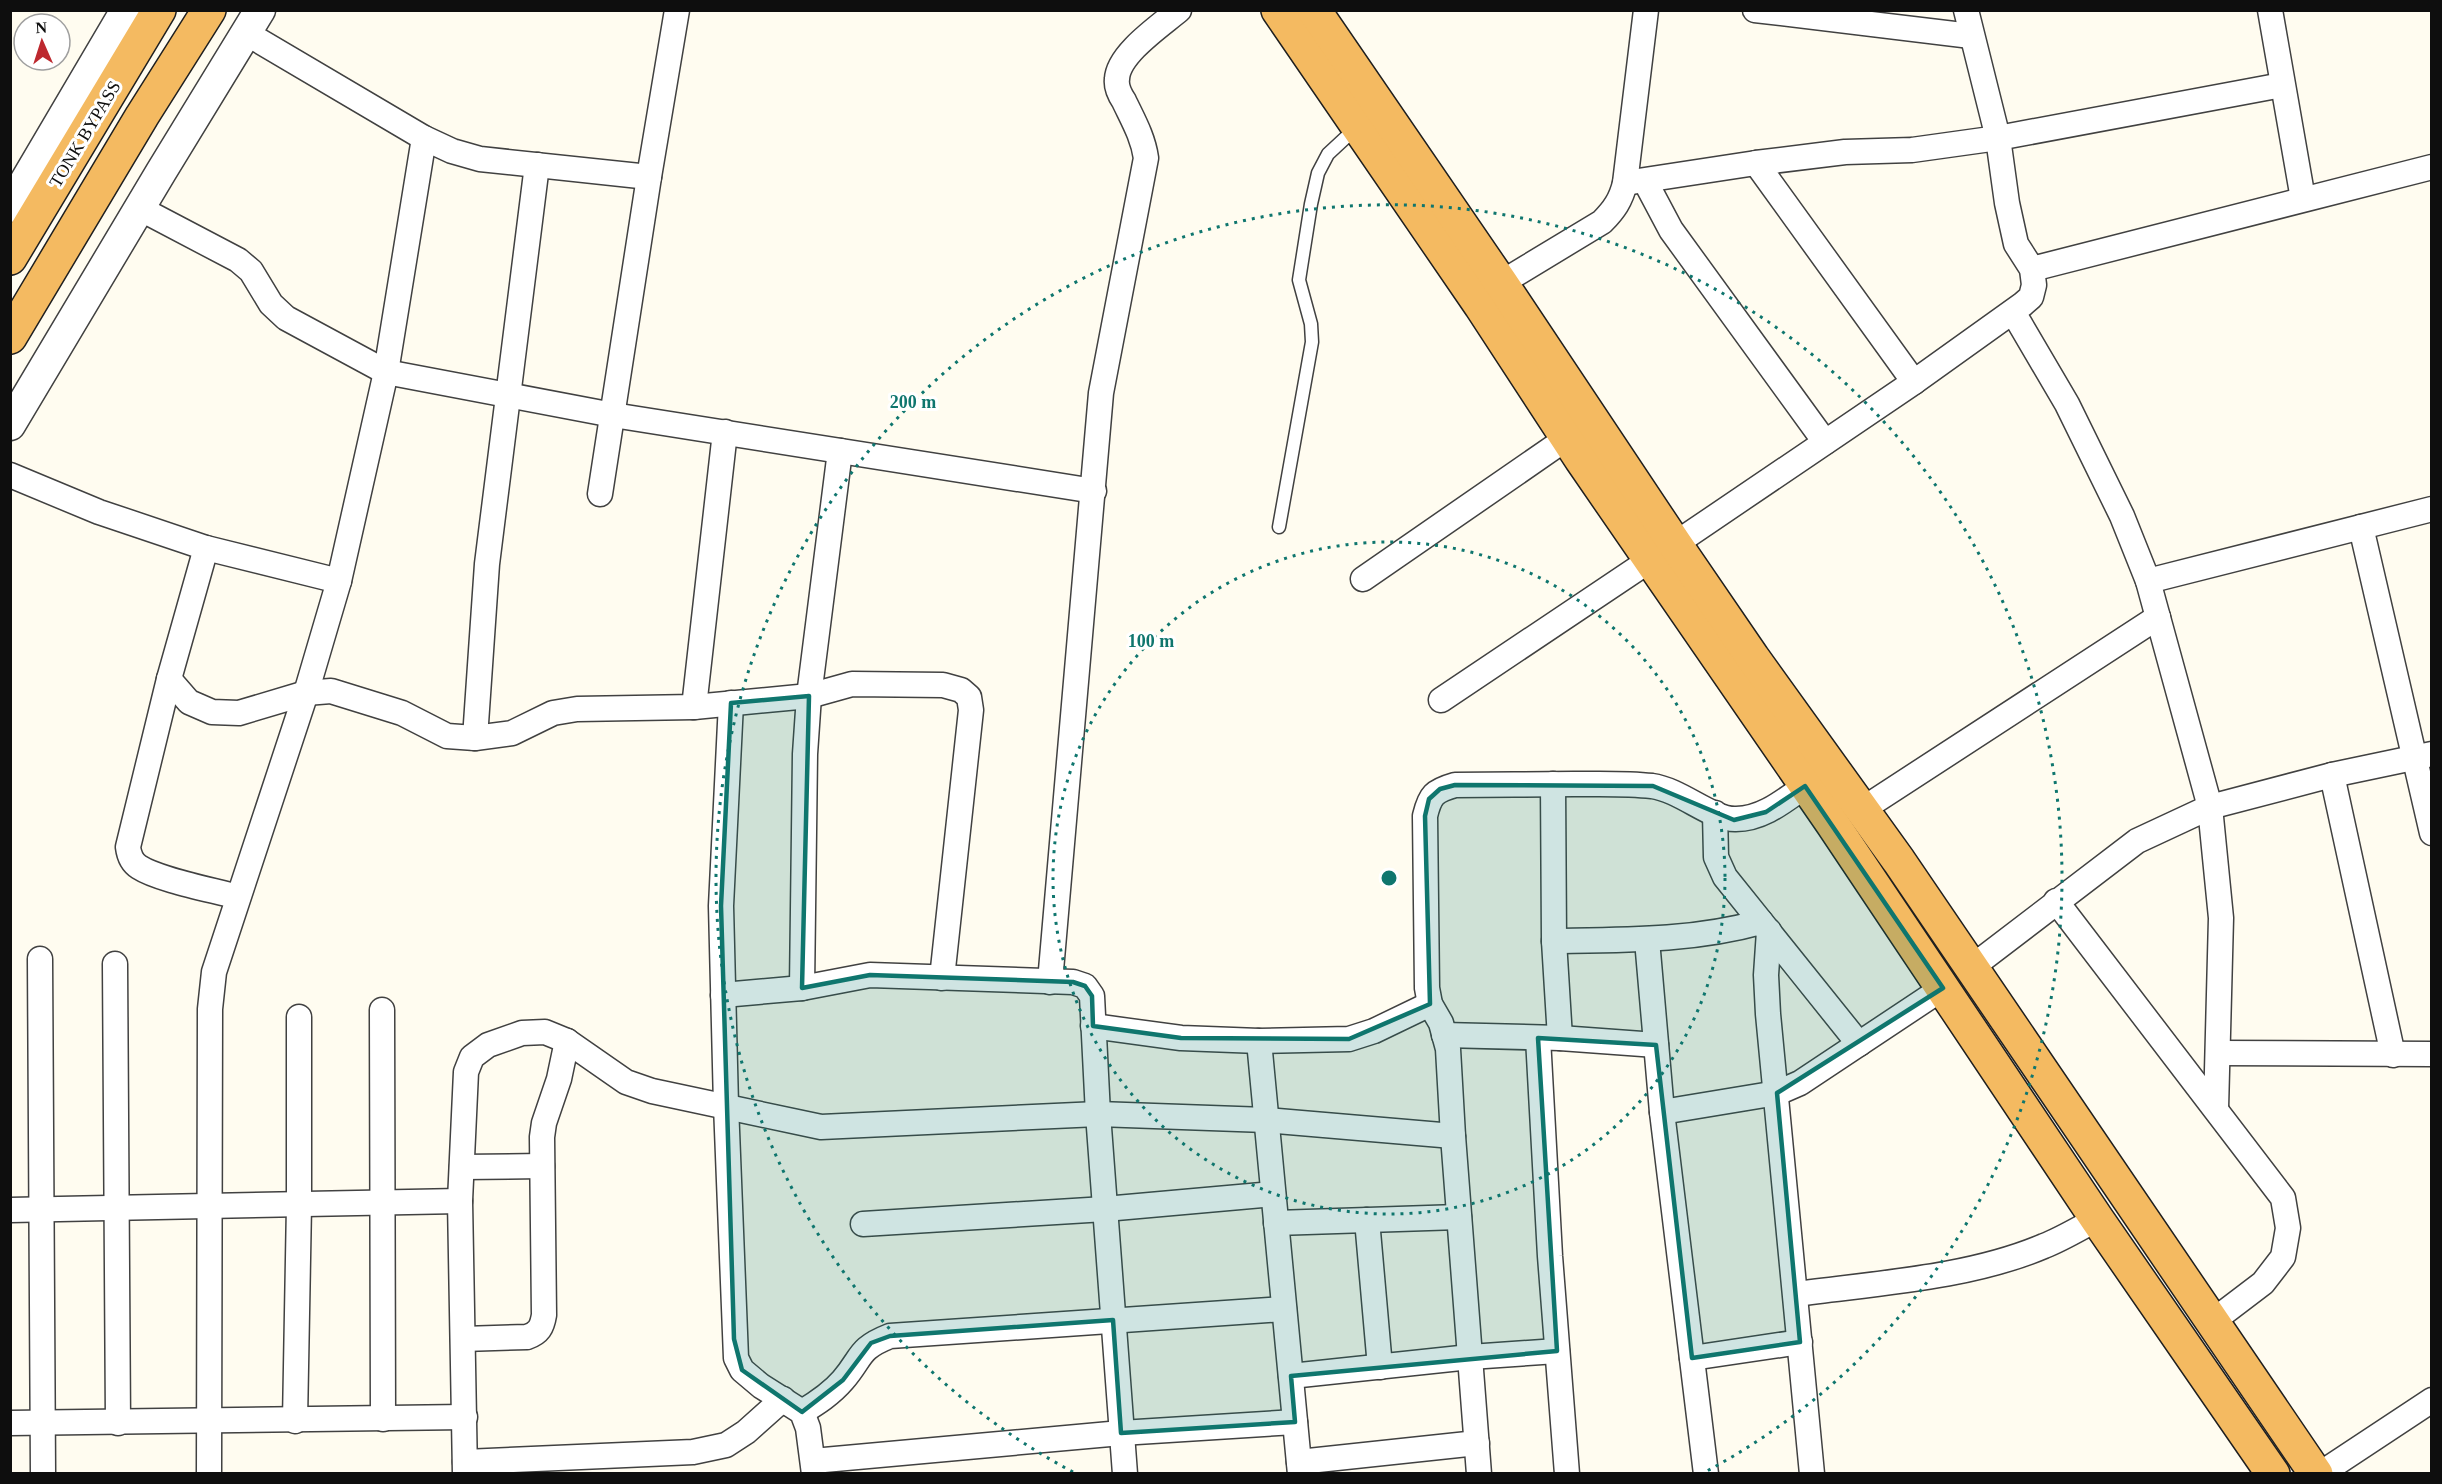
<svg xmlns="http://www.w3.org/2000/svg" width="2442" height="1484" viewBox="0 0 2442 1484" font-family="'Times New Roman',serif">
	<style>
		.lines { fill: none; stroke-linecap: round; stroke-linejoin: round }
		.service-casing { stroke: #414141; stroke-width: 15 }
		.minor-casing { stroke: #414141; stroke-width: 27 }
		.tertiary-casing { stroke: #414141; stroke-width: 33 }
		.trunk-casing { stroke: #1f1f1f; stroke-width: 36 }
		.service { stroke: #fff; stroke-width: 12 }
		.minor { stroke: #fff; stroke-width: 24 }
		.tertiary { stroke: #fff; stroke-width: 30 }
		.trunk { stroke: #f4ba61; stroke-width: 33 }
		.marked { fill: #0f766e; fill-opacity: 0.2; stroke: #0f766e; stroke-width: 4.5; stroke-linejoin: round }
		.ring { fill: none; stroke: #0f766e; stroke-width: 3; stroke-dasharray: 3 6 }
		.labels { text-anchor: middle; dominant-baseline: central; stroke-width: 6; stroke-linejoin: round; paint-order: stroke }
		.street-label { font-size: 18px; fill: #0e0e0e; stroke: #fff }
		.centre { fill: #0f766e; stroke: #fff; stroke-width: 3 }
		.ring-label { font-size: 18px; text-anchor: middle; font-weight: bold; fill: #0f766e; stroke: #fff; stroke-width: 6; stroke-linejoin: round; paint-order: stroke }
	</style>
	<rect width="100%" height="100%" fill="#fffcf0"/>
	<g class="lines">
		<g class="service-casing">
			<path id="service" d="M1279,527l33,-185 -1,-18 -12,-44 12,-76 7,-31 10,-19 28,-26"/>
		</g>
		<g class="minor-casing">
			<g id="minor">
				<path d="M1755,10l216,26"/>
				<path d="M2270,10l33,189"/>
				<path d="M246,33l178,105 28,13 28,8 169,18"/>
				<path d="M1756,163l158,219"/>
				<path d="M1645,181l26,49 154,212"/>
				<path d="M1625,183l131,-20 89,-11 67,-2 86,-12 284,-53"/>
				<path d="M139,208l99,52 13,11 20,33 15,14 100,54 227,43 481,76"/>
				<path d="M2032,269l400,-102"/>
				<path d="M1501,283l101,-61c12,-12 19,-22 23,-39l21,-173"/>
				<path d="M2013,312l54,92 55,112 26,65 62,226 11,111 -5,191"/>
				<path d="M10,475l89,37 107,36 133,33"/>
				<path d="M600,494l49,-317 28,-167"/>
				<path d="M2361,527l71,306"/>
				<path d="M1675,544l239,-162 109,-78 8,-7 3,-12 -2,-16 -16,-25 -9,-41 -9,-65 -32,-128"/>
				<path d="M206,548l-37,131 -41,168c1,8 3,15 11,20 20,13 74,23 99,30"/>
				<path d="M1363,579l204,-141"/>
				<path d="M2148,581l284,-72"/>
				<path d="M169,679l20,23 23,10 27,1 67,-20 25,-2 71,22 45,23 28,2 37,-5 41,-20 24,-4 117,-2 115,-11 43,-12 91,1 18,5 8,7 2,13 -29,268"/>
				<path d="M1441,700l209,-140"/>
				<path d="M731,703l-10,203 5,199 10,253 6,12 19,16 41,26 6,16 6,46"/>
				<path d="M694,707l31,-275"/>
				<path d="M475,738l12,-174 50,-399"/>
				<path d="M2332,775l61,280"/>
				<path d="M1553,784l1,157 6,97"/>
				<path d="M1863,809l295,-192"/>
				<path d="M1715,813l1,44 9,20 134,167"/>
				<path d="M2056,901l227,297 5,30 -5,29 -20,26 -50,38"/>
				<path d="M1769,931l-3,44 2,39 44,460"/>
				<path d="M1647,940l15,172 44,362"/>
				<path d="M1554,941c70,-1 139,0 207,-19"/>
				<path d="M40,959l3,515"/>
				<path d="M115,964l3,459"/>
				<path d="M1972,967l165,-126 73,-34 122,-32 100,-21"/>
				<path d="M1050,982l51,-589 45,-235c-3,-21 -13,-38 -22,-57 -4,-6 -8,-15 -7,-22 1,-25 43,-53 62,-69"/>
				<path d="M802,988l3,-234 4,-58 31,-245"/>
				<path d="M723,995l79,-7 68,-13 203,7 12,4 7,10 6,118 27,360"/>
				<path d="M382,1010l1,409"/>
				<path d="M1093,1026l88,12 78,3 90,-2 25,-8 56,-27"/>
				<path d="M1444,1035l116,3 96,7"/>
				<path d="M1538,1038l12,218 17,218"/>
				<path d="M1259,1041l41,433"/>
				<path d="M2218,1053l214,1"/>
				<path d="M1662,1112l115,-19 23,-10 143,-95"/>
				<path d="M462,1167l80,-1"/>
				<path d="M10,1210l450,-9"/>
				<path d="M1367,1220l13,147"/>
				<path d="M1276,1223l183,-6"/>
				<path d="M863,1224l242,-15 168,-15"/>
				<path d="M1796,1294c81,-11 173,-16 248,-48 18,-7 36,-18 53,-27"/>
				<path d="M463,1339l64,-2c12,-4 15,-10 17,-22l-2,-178 2,-14 15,-44 8,-38"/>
				<path d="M1692,1358l108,-16"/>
				<path d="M1291,1376l179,-19 87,-6"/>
				<path d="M802,1412c15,-9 29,-18 41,-32 20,-23 14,-31 47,-44l394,-27"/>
				<path d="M295,1421l4,-216v-188"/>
				<path d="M10,1423l455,-6"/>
				<path d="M813,1461l308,-28 174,-11"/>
				<path d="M465,1462l228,-10 33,-7 20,-13 37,-33"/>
				<path d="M1299,1462l178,-19"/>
				<path d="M209,1474l1,-465 4,-37 92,-279 33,-112 47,-209 38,-234"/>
				<path d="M465,1474l-5,-273 6,-129 6,-15 16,-12 34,-12 23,-1 22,9 59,41 26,9 169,36 277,-13 168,6 187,16"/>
				<path d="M1479,1474l-26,-338 -5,-87 -7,-26 -11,-19 -3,-16 -2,-172c5,-21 9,-25 30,-31 40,0 79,-1 119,-1 26,0 52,-1 78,2 29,4 60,34 84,33 27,0 49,-19 69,-33"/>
				<path d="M2320,1474l112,-74"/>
			</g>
		</g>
		<g class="tertiary-casing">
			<g id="tertiary">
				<path d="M10,207l116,-197"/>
				<path d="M10,425l151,-253 99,-162"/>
			</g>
		</g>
		<g class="trunk-casing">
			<g id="trunk">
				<path d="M1278,10l203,296 100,153 251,364 265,396 176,255"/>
				<path d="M1314,10l187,273 174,261 78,114 146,203 417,613"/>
				<path d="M10,258l149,-248"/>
				<path d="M10,337l132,-221 67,-106"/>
			</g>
		</g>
		<use href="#service" class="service"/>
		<use href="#minor" class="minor"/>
		<use href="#tertiary" class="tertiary"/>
		<use href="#trunk" class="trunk"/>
	</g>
	<path class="marked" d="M809,696l-7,292 68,-13 203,7 12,4 7,10 1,30 88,12 168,1 81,-35 -5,-188 4,-17 11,-10 15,-4 198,1 81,34 32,-8 39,-26 138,202 -166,105 23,249 -108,16 -36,-313 -118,-7 19,313 -266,25 4,46 -174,11 -8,-113 -223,16 -19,7 -28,37 -41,32 -60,-42 -8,-31 -13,-433 10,-203z"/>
	<g class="ring">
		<circle cx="1389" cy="878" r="336"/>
		<path d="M1073 1472A673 673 0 1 1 1705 1472"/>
	</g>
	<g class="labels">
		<g class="street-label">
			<text transform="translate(85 134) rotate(-59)">TONK BYPASS</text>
		</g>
	</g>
	<circle cx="1389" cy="878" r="9" class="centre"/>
	<g class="ring-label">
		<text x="913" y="408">200 m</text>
		<text x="1151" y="647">100 m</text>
	</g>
	<rect width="2442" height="1484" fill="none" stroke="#0e0e0e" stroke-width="24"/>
	<g transform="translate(42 42) rotate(357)"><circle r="28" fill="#ffffff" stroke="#9f9f9f" stroke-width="1.5"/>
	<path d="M0-4.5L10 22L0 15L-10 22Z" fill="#bd282e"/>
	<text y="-9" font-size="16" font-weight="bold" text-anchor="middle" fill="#0e0e0e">N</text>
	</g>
</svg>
